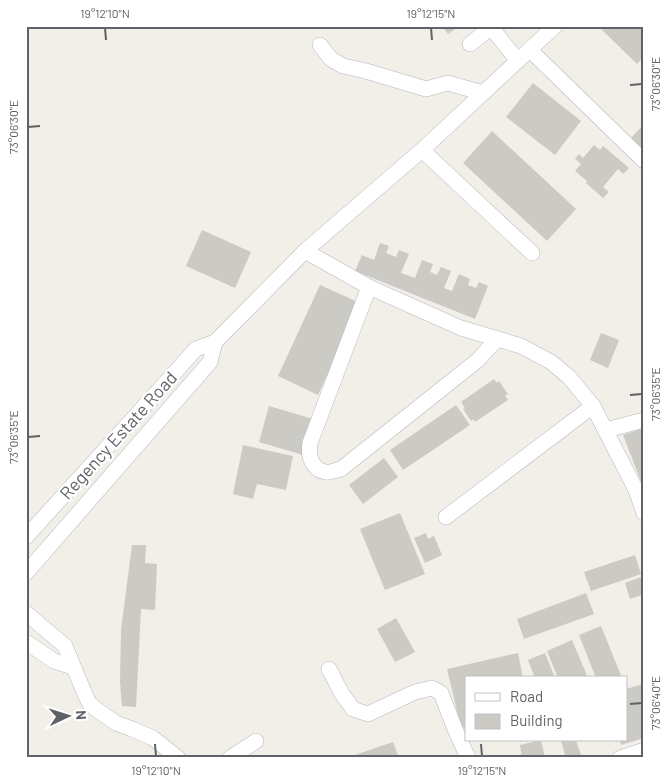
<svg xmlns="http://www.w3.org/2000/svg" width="670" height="784" viewBox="0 0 670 784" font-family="Barlow,sans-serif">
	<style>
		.building { fill: #cccac5 }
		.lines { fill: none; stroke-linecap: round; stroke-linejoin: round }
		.minor-casing { stroke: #b5b8bc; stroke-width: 16 }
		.minor { stroke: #fff; stroke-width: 15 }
		.ticks { fill: none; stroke: #5f6368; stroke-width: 2 }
		.labels { text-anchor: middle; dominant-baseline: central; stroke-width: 4.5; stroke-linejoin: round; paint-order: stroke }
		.street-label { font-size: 18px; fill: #5f6368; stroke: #fff }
		.neatline { fill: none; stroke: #5f6368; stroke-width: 2 }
		.ticks-label { font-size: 12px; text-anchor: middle; fill: #5f6368 }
	</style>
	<rect width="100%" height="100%" fill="#f1efe8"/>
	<g class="building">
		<path d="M442,26h17l-11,8z"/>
		<path d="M598,26h46v31l-7,7z"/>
		<path d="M533,83l48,38 -26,34 -49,-38z"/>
		<path d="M644,124v27l-13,-13z"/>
		<path d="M492,131l84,78 -29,32 -84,-78z"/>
		<path d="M594,145l6,5 3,-4 26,22 -6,6 -5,-5 -15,18 6,5 -6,6 -17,-15 1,-2 -12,-10 6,-7 -6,-5 4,-5 4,4z"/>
		<path d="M202,230l49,22 -16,36 -49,-22z"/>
		<path d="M380,243l9,3 -3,7 10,4 3,-7 10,4 -8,19 14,5 7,-18 11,4 -3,8 7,3 4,-8 10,4 -7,17 8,3 7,-17 11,5 -2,6 8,3 3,-6 9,4 -13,33 -120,-48 7,-16 12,5z"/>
		<path d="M320,285l40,18 -42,92 -40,-19z"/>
		<path d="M601,333l18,7 -11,28 -18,-8z"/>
		<path d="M494,379l3,4 2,-2 9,13 -3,2 3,4 -33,22 -2,-3 -2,2 -8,-12 2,-1 -4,-6z"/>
		<path d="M456,405l14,20 -67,45 -13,-20z"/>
		<path d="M269,406l44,13 -10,36 -44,-13z"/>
		<path d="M641,429l1,4 2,-1v57l-21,-54z"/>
		<path d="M243,445l50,11 -7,34 -29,-6 -4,15 -20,-5z"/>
		<path d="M384,458l14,19 -35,27 -14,-19z"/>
		<path d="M400,513l25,61 -40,16 -25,-61z"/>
		<path d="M426,533l2,6 6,-3 8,19 -17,8 -11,-25z"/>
		<path d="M132,545h14l-1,18 12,1 -2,46 -14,-1 -5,98 -14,-1 -2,-24 1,-52z"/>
		<path d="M635,555l6,19 -50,17 -7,-19z"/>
		<path d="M644,576v18l-14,5 -5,-16z"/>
		<path d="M586,593l8,21 -70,25 -7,-20z"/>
		<path d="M396,618l19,34 -20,10 -18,-33z"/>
		<path d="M601,626l21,52h-26l-17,-43z"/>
		<path d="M572,640l16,38h-30l-11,-27z"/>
		<path d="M518,653l5,25h-57v49l-5,1 -14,-59z"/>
		<path d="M545,653l10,25h-20l-7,-18z"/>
		<path d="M643,684l1,4v50l-23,7 -1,-5h6v-51z"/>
		<path d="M541,740l4,18h-23l-2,-13z"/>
		<path d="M576,740l6,18h-16l-5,-17z"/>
		<path d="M393,742l6,16h-50v-1z"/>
	</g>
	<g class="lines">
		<g class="minor-casing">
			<g id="minor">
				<path d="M490,26l28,35"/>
				<path d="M470,44l23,-18"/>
				<path d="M320,45l11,14 12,7 23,5 60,18 22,-6 35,10"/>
				<path d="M530,50l114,111"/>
				<path d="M422,150l110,103"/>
				<path d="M305,251l64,36 92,41 60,18 30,16 18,15 24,29 43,84 8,23"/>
				<path d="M369,287l-59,156c-2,12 1,26 15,29 5,1 11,-2 16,-3l137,-109 19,-21"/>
				<path d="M606,430l38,-10"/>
				<path d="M446,517l147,-111"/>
				<path d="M26,537l170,-188 19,-7"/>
				<path d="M26,573l184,-211 5,-20 90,-91 117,-101 133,-124"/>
				<path d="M26,613l39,33 19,46 5,11 8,7 19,13 16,6 21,9 25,20"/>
				<path d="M26,642l28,19 19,6"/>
				<path d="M329,669l13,25 11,15 15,5 47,-22 17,-4 9,5 14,36 13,29"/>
				<path d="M230,758l26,-17"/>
				<path d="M620,758l24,-8"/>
			</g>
		</g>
		<use href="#minor" class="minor"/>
	</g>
	<path class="ticks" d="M105,28l1,12M431,28l1,12M630,85l12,-1M28,127l12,-1M630,395l12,-1M28,437l12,-1M630,704l12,-1M155,744l1,12M481,744l1,12"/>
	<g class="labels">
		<g class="street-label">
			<text transform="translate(118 435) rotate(-48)">Regency Estate Road</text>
		</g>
	</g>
	<rect width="670" height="784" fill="none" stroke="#ffffff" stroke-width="55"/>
	<rect x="465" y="676" width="162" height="65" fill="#ffffff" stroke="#bfc1c3"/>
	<rect x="475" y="693" width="25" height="8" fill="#ffffff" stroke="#bfc1c3"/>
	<text x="510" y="702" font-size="15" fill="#5f6368">Road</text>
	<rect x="475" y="714" width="25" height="15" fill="#cccac5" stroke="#bfc1c3"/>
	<text x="510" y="726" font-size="15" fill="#5f6368">Building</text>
	<g transform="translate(68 716) rotate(86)" stroke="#ffffff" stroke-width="4" paint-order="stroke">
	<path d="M0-4L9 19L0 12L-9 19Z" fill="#5f6368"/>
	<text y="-8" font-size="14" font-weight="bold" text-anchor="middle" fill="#5f6368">N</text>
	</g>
	<rect x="28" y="28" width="614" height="728" class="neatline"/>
	<g class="ticks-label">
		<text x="105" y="18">19°12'10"N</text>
		<text x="431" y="18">19°12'15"N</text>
		<text transform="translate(656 84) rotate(-90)" y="4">73°06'30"E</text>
		<text transform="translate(14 127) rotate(-90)" y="4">73°06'30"E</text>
		<text transform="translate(656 394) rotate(-90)" y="4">73°06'35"E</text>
		<text transform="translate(14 437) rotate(-90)" y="4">73°06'35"E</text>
		<text transform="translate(656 703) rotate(-90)" y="4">73°06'40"E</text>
		<text x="156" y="775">19°12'10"N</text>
		<text x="482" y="775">19°12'15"N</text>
	</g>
</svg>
